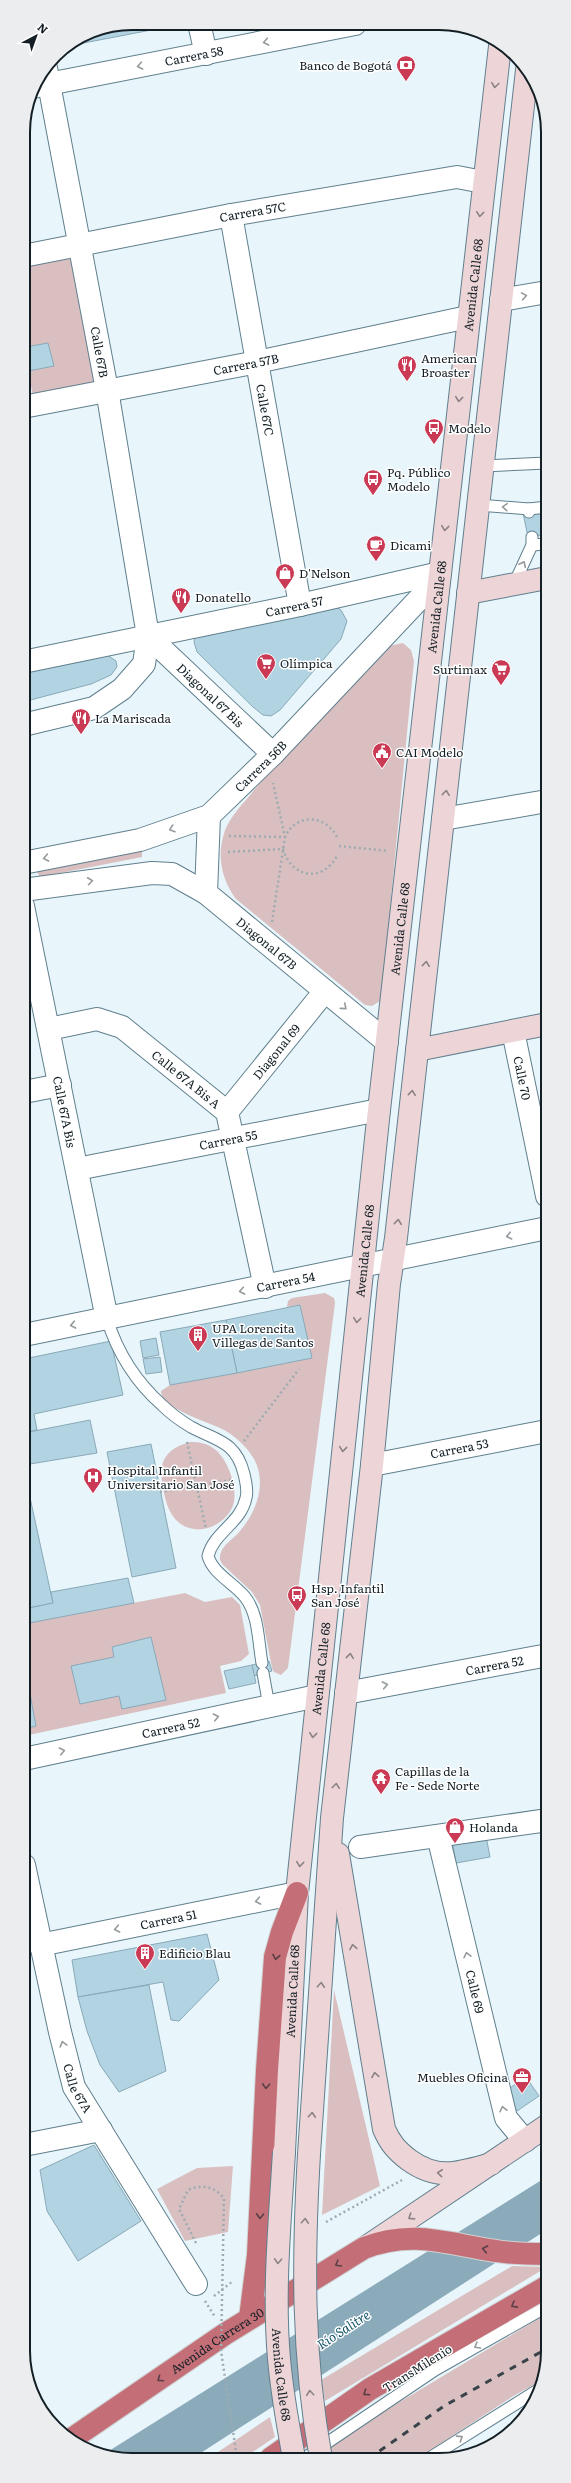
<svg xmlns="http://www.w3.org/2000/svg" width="571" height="2483" viewBox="0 0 571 2483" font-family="Literata,serif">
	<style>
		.green { fill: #dabfc0 }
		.water { fill: #8babba }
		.building { fill: #b1d3e2; stroke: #89a9b8 }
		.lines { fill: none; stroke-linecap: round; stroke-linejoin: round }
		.lane-casing { stroke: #607f8d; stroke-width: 13 }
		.street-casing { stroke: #607f8d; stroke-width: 24 }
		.secondary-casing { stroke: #607f8d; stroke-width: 24 }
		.highway-casing { stroke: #d0d2d3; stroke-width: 24 }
		.path { stroke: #9eabb1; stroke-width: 2.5; stroke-dasharray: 2 3; stroke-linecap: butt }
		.lane { stroke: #fff; stroke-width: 11 }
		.street { stroke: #fff; stroke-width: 22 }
		.secondary { stroke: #edd4d6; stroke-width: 22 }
		.highway { stroke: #c46f77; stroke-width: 22 }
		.rail { stroke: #38444a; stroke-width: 3; stroke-dasharray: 7 7; stroke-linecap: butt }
		.secondary-bridge-casing { stroke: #607f8d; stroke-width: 24; stroke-linecap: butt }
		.path-bridge { stroke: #9eabb1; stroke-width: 2.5; stroke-dasharray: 2 3; stroke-linecap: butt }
		.secondary-bridge { stroke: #edd4d6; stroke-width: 22 }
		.oneway { stroke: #959a9d }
		.oneway2 { stroke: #8b8386 }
		.oneway3 { stroke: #5a3f46 }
		.labels { text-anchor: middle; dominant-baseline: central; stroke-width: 3; stroke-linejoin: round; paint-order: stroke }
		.street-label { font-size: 12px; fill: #131f25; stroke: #fff }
		.poi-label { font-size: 12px; fill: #131f25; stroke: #fff; text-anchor: start }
		.water-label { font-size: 13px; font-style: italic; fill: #14546a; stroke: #fff }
		.rim { fill: none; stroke: #131f25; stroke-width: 2 }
	</style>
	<rect width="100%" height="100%" fill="#e8f6fc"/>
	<g class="green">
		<path d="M71,251l28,132 -66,13 -5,-25 25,-5 -5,-23 -22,4 -3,-14v-71z"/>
		<path d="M403,643l8,7 3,11 -32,331 -2,9 -8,5 -7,-1 -129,-106c-13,-17 -19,-40 -13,-62 4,-17 17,-30 28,-43 42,-53 91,-100 138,-148z"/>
		<path d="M142,849v8l-102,20 -5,-8z"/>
		<path d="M325,1293l9,5 1,5 -47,365 -7,7 -7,-3 -2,-4 -12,-63 -8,-13 -29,-27 -3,-5c-1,-14 12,-19 20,-29 17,-20 27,-48 14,-72 -7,-12 -17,-21 -28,-28 -13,-8 -66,-22 -65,-40l9,-6 141,-27 -11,-53 -13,2 1,-6 4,-3z"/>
		<path d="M190,1442c9,0 16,1 23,6 15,9 27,44 19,60 -10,20 -38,30 -56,12 -7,-8 -10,-17 -12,-27 -6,-27 -3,-43 26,-51z"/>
		<path d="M185,1593l20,9 27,-5 8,8 9,49 -8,7 -21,5 6,27 -202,43v-7l12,-3 -12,-65v-37z"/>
		<path d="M334,1990l46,196 -58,29z"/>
		<path d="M233,2166l-5,66 -43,9 -28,-52 40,-21z"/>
		<path d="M512,2266l35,1 -222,134 -4,-21z"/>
		<path d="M548,2313v45l-5,22 -28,15 -98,64h-104l60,-41z"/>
		<path d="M270,2417l5,20 -31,21h-35z"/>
	</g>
	<path class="water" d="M548,2176v53l-355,229h-82l-7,-4z"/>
	<g class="building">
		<path d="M132,23h34l1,4 -99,19 23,-15z"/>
		<path d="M23,333l3,14 22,-4 6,23 -31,6z"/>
		<path d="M547,509v25l-19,3 -5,-24z"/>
		<path d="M336,607l5,3 6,11 -6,18 -61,71 -9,6 -8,-1 -10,-8 -56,-55 -3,-10 1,-6z"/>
		<path d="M106,654l10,7 1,6 -6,8 -20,9 -68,18v-30z"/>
		<path d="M300,1305l12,53 -75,15 -11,-53z"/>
		<path d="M226,1320l11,53 -67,12 -10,-53z"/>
		<path d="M156,1338l3,17 -16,3 -3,-17z"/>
		<path d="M111,1341l12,54 -89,19 3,16 -13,3v-74z"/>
		<path d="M160,1357l2,15 -16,2 -3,-15z"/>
		<path d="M90,1420l7,33 -73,12v-32z"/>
		<path d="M151,1444l25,124 -44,9 -25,-125z"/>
		<path d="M24,1470l29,133 -29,6z"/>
		<path d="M128,1578l6,25 -110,21v-15l29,-6 -2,-11z"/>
		<path d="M151,1637l15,63 -44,9 -3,-13 -39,8 -9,-38 43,-9 -2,-10z"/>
		<path d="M24,1661l12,65 -12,3z"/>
		<path d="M269,1661l3,10 -18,5 -2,-11z"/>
		<path d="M252,1665l4,18 -27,6 -5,-18z"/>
		<path d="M486,1836l4,21 -34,6 -4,-22z"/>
		<path d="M207,1934l12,46 -40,41 -8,-1 -8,-38 -85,15 -6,-37z"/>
		<path d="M149,1985l17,86 -47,21 -19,-27 -13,-34 -9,-34z"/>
		<path d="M526,2077l13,19 -22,15 -13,-19z"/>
		<path d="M94,2145l47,76 -63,40 -31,-50 -7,-41z"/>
	</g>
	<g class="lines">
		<g class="lane-casing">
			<g id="lane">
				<path d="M483,466l64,-3"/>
				<path d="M478,505l51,4v3"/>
				<path d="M529,509l18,-2"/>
				<path d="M532,545l15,-1"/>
				<path d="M514,584l18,-39v-8"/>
				<path d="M107,1319c10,32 29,63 55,86 8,8 19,16 29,22 26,14 45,14 53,47 2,8 4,17 2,24 -5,25 -32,34 -38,58 5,18 26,27 37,41 14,18 13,44 17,66"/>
				<path d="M263,1673l6,33"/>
				<path d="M303,2459l132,-89 113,-64"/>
				<path d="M428,2459l113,-71"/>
			</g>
		</g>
		<g class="street-casing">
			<g id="street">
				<path d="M199,23l7,31"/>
				<path id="s1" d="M33,87l322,-63"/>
				<path id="s2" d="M231,215l69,390"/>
				<path id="s3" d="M23,256l208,-41 226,-38 26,5"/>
				<path d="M501,300l46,-8"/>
				<path id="s4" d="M23,407l234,-45 211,-45"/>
				<path id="s5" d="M148,636l125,118"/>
				<path id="s6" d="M23,662l277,-57 140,-32"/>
				<path d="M23,725l71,-17 28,-19 22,-25 4,-28 -41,-246 -61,-322"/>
				<path d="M443,819l104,-18"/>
				<path id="s7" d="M23,863l117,-23 69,-24 64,-62 148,-157 19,-24"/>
				<path id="s8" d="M23,890l129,-17 20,1 34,19 181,149"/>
				<path d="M206,893l3,-77"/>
				<path id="s9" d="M23,906l84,413"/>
				<path id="s10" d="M49,1029l48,-10 25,8 105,85 38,175"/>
				<path id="s11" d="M513,1031l34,165"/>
				<path d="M24,1092l36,-7"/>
				<path id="s12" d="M227,1112l98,-121"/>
				<path id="s13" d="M77,1169l302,-59"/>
				<path id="s14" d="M24,1335l523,-107"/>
				<path id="s15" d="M372,1465l175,-34"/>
				<path id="s16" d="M346,1693l202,-38"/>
				<path id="s17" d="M24,1759l293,-63"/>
				<path id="s18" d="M438,1836l68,282 19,23"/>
				<path d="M360,1847l188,-27"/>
				<path id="s19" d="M24,1865l36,167 14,55 122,197"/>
				<path id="s20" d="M40,1945l257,-52"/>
				<path d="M24,2145l77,-15"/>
			</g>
		</g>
		<g class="secondary-casing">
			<g id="secondary">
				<path d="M468,593l79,-15"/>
				<path d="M417,1050l130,-26"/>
				<path d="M338,1854l46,275c6,14 13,22 25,31 29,21 50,13 82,4"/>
				<path id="s21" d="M284,2152l13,-259 82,-783 121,-1064"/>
				<path d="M309,2154l23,-336 40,-353 17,-181 7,-46 131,-1168"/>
				<path d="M368,2246l180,-121"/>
			</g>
		</g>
		<g class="highway-casing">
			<g id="highway">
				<path d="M250,2318l8,-63 9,-185 8,-113 7,-25 15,-39"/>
				<path id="s22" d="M73,2438l152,-104 139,-86c49,-19 83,-4 132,3 17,3 34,3 52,3"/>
				<path d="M271,2458l99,-69 178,-103"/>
			</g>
		</g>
		<g class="path">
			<path d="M374,28l17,-3"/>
			<path d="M229,836l56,1c11,-24 40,-23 52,0"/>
			<path d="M339,846l49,5"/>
			<path d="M228,852l55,-3c9,30 41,34 55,5"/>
			<path d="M272,922l13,-85 -12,-54"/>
			<path d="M244,1441l55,-72"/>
			<path d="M187,1442l19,87"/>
			<path d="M160,1492l71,-12"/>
			<path d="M326,2222l76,-42"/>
			<path d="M214,2296l19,-15"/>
			<path d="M205,2301l10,16"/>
		</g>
		<use href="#lane" class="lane"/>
		<use href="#street" class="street"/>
		<use href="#secondary" class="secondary"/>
		<use href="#highway" class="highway"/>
		<path class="rail" d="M368,2459l76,-53 104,-58"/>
		<g class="secondary-bridge-casing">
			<g id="secondary-bridge">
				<path id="s23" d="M284,2152c-4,69 -11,139 -5,207 3,34 9,67 15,99"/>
				<path d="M309,2154c-6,104 -7,201 12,305"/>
			</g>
		</g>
		<path class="path-bridge" d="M196,2243l-17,-34 9,-19c15,-6 25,-4 36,8l-3,153 16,107"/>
		<use href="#secondary-bridge" class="secondary-bridge"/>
	</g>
	<defs><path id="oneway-chevron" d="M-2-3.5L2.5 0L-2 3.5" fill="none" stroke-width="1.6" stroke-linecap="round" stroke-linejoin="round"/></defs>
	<g class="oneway">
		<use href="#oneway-chevron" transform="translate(266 42) rotate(169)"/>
		<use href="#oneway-chevron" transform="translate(140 66) rotate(169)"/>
		<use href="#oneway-chevron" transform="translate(524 296) rotate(-10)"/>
		<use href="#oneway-chevron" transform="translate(505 507) rotate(-176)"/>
		<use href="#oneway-chevron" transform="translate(523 564) rotate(-65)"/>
		<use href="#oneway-chevron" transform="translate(172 829) rotate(161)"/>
		<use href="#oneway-chevron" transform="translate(46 858) rotate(169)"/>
		<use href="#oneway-chevron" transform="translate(90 881) rotate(-7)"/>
		<use href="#oneway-chevron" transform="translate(344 1007) rotate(40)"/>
		<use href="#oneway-chevron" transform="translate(509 1236) rotate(168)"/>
		<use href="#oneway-chevron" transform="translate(242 1291) rotate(169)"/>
		<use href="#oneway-chevron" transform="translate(73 1325) rotate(169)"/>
		<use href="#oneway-chevron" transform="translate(385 1685) rotate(-11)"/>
		<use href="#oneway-chevron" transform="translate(216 1717) rotate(-12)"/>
		<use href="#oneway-chevron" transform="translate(62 1751) rotate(-12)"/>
		<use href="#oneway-chevron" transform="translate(258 1901) rotate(169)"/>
		<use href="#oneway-chevron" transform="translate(117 1929) rotate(169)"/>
		<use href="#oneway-chevron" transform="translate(467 1955) rotate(-103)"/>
		<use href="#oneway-chevron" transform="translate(63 2044) rotate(-105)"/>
		<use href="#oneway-chevron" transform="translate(503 2109) rotate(-103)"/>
		<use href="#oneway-chevron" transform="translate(477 2346) rotate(150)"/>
		<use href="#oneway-chevron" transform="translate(460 2438) rotate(-33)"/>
	</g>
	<g class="oneway2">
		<use href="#oneway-chevron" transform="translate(495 85) rotate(97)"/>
		<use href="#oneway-chevron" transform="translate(480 214) rotate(96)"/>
		<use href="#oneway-chevron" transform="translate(459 399) rotate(96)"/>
		<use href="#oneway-chevron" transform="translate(445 528) rotate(96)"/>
		<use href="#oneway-chevron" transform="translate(446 793) rotate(-84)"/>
		<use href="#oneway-chevron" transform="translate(426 964) rotate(-84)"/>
		<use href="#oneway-chevron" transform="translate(412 1093) rotate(-84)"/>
		<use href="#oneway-chevron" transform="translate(398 1222) rotate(-84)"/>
		<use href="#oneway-chevron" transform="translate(357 1320) rotate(96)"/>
		<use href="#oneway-chevron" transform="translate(343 1449) rotate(96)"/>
		<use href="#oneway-chevron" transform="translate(350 1656) rotate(-84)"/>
		<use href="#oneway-chevron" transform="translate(313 1735) rotate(96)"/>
		<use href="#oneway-chevron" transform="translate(336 1786) rotate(-83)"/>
		<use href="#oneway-chevron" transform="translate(300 1864) rotate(96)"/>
		<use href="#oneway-chevron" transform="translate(353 1947) rotate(-100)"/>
		<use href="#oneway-chevron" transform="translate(321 1985) rotate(-86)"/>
		<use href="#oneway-chevron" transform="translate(375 2075) rotate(-99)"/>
		<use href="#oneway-chevron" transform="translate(312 2115) rotate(-86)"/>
		<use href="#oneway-chevron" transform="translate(440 2173) rotate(-174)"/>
		<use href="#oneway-chevron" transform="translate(411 2217) rotate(147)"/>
		<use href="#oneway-chevron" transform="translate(305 2221) rotate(-86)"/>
		<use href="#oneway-chevron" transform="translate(278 2261) rotate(93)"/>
		<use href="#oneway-chevron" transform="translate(310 2393) rotate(-95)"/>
	</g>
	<g class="oneway3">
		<use href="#oneway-chevron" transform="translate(276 1957) rotate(100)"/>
		<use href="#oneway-chevron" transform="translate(266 2086) rotate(93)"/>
		<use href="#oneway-chevron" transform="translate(260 2216) rotate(93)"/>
		<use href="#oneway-chevron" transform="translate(485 2249) rotate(-169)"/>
		<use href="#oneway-chevron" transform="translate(338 2264) rotate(149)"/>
		<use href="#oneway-chevron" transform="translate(514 2305) rotate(151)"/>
		<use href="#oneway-chevron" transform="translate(160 2379) rotate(146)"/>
		<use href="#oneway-chevron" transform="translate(366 2393) rotate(146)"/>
	</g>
	<defs>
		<g id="bank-pin" transform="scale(1)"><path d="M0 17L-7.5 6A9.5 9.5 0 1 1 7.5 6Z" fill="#ca3a54" stroke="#fff"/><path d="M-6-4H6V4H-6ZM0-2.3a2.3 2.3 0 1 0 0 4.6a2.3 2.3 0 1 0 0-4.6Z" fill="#fff"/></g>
		<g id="restaurant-pin" transform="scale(1)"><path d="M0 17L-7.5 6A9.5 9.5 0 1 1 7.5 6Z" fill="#ca3a54" stroke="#fff"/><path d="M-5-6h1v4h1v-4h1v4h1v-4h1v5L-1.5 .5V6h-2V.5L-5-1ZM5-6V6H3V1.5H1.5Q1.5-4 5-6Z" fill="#fff"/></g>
		<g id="bus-pin" transform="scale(1)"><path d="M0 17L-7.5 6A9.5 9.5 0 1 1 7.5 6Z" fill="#ca3a54" stroke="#fff"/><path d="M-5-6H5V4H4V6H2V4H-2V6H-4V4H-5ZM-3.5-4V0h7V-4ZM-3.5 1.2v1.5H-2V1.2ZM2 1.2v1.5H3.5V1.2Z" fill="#fff"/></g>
		<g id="cafe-pin" transform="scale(1)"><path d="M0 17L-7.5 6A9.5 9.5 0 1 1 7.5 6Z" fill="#ca3a54" stroke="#fff"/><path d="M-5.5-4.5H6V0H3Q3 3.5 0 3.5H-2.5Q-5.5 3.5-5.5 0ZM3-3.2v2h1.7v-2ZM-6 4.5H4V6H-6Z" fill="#fff"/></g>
		<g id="shop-pin" transform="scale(1)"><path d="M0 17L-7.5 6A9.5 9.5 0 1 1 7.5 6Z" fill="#ca3a54" stroke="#fff"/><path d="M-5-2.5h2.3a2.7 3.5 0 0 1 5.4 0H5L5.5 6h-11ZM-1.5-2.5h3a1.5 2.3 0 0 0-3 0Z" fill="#fff"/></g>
		<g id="supermarket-pin" transform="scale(1)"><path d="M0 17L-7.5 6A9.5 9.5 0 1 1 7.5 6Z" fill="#ca3a54" stroke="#fff"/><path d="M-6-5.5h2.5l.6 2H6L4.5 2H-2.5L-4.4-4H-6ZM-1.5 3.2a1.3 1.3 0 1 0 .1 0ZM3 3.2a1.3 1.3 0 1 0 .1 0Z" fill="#fff"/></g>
		<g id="civic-pin" transform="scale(1)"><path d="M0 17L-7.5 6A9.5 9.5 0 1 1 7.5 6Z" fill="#ca3a54" stroke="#fff"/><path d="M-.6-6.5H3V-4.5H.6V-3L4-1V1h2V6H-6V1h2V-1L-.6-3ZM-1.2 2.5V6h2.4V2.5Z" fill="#fff"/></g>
		<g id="building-pin" transform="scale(1)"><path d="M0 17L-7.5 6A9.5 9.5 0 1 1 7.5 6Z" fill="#ca3a54" stroke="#fff"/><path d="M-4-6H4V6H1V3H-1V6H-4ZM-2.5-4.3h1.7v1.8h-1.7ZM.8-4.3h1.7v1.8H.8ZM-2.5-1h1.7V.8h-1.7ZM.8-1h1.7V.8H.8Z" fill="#fff"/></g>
		<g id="hospital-pin" transform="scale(1)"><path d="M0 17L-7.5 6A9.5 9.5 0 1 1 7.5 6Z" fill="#ca3a54" stroke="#fff"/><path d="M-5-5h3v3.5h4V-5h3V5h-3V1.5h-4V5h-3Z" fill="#fff"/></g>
		<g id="temple-pin" transform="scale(1)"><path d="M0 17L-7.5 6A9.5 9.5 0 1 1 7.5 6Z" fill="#ca3a54" stroke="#fff"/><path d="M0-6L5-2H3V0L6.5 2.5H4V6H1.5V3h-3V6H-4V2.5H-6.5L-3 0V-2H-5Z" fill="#fff"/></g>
		<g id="office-pin" transform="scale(1)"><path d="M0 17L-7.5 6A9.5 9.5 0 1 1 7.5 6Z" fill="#ca3a54" stroke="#fff"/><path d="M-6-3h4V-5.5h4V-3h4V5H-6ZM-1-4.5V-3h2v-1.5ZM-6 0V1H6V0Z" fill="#fff"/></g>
	</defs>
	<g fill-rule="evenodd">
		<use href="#bank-pin" x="406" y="65"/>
		<use href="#restaurant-pin" x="407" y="365"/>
		<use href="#bus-pin" x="434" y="428"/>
		<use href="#bus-pin" x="373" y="479"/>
		<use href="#cafe-pin" x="376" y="545"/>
		<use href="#shop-pin" x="285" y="573"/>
		<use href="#restaurant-pin" x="181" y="597"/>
		<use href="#supermarket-pin" x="266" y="663"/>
		<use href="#supermarket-pin" x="501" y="669"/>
		<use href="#restaurant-pin" x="81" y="718"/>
		<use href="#civic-pin" x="382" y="752"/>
		<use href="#building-pin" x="198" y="1335"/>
		<use href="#hospital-pin" x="93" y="1477"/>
		<use href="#bus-pin" x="297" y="1595"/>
		<use href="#temple-pin" x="381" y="1778"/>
		<use href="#shop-pin" x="455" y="1827"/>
		<use href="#building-pin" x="145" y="1953"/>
		<use href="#office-pin" x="522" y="2077"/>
	</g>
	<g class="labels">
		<g class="street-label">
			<text stroke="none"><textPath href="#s1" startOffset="164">Carrera 58</textPath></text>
			<text stroke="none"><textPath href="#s3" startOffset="234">Carrera 57C</textPath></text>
			<text stroke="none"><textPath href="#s21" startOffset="1877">Avenida Calle 68</textPath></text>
			<text transform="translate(100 352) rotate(80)">Calle 67B</text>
			<text stroke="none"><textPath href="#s4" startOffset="227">Carrera 57B</textPath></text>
			<text stroke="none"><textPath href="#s2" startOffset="198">Calle 67C</textPath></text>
			<text stroke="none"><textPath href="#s6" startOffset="277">Carrera 57</textPath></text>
			<text stroke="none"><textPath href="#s21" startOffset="1553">Avenida Calle 68</textPath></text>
			<text stroke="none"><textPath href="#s5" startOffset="86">Diagonal 67 Bis</textPath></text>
			<text stroke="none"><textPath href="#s7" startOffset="264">Carrera 56B</textPath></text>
			<text stroke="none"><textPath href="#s21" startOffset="1229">Avenida Calle 68</textPath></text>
			<text stroke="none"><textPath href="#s8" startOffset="268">Diagonal 67B</textPath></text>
			<text stroke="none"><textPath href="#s12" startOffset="78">Diagonal 69</textPath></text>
			<text stroke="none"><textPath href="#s11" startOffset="48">Calle 70</textPath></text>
			<text stroke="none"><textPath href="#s10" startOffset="158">Calle 67A Bis A</textPath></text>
			<text stroke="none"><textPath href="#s9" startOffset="210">Calle 67A Bis</textPath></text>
			<text stroke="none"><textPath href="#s13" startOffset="154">Carrera 55</textPath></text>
			<text stroke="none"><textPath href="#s21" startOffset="905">Avenida Calle 68</textPath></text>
			<text stroke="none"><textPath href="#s14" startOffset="267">Carrera 54</textPath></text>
			<text stroke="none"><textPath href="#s15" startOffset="89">Carrera 53</textPath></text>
			<text stroke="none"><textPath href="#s16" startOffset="151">Carrera 52</textPath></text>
			<text stroke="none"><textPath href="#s21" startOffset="485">Avenida Calle 68</textPath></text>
			<text stroke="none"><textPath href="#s17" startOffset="150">Carrera 52</textPath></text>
			<text stroke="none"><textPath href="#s20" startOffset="131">Carrera 51</textPath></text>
			<text stroke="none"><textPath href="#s18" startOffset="160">Calle 69</textPath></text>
			<text stroke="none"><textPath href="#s21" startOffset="161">Avenida Calle 68</textPath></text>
			<text stroke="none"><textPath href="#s19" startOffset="230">Calle 67A</textPath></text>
			<text stroke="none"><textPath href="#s22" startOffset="174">Avenida Carrera 30</textPath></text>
			<text transform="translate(417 2368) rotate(-32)">TransMilenio</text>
			<text stroke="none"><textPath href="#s23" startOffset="223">Avenida Calle 68</textPath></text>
		</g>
		<g class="poi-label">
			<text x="392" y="65" text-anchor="end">Banco de Bogotá</text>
			<text x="421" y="358">American<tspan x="421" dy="14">Broaster</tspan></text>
			<text x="448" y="428">Modelo</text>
			<text x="387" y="472">Pq. Público<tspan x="387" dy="14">Modelo</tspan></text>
			<text x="390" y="545">Dicami</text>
			<text x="299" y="573">D'Nelson</text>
			<text x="195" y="597">Donatello</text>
			<text x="280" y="663">Olímpica</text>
			<text x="487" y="669" text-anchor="end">Surtimax</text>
			<text x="95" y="718">La Mariscada</text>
			<text x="396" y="752">CAI Modelo</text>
			<text x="212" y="1328">UPA Lorencita<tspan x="212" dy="14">Villegas de Santos</tspan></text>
			<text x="107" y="1470">Hospital Infantil<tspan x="107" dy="14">Universitario San José</tspan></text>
			<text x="311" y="1588">Hsp. Infantil<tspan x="311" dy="14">San José</tspan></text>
			<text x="395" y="1771">Capillas de la<tspan x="395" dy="14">Fe - Sede Norte</tspan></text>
			<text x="469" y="1827">Holanda</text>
			<text x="159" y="1953">Edificio Blau</text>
			<text x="508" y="2077" text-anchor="end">Muebles Oficina</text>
		</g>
		<g class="water-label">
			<text transform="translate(343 2329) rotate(-33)">Río Salitre</text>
		</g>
	</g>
	<path d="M0 0H571V2483H0ZM132 30H439A102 102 0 0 1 541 132V2351A102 102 0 0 1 439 2453H132A102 102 0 0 1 30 2351V132A102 102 0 0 1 132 30Z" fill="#ecedee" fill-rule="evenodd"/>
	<path class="rim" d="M132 30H439A102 102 0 0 1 541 132V2351A102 102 0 0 1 439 2453H132A102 102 0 0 1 30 2351V132A102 102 0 0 1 132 30Z"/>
	<g transform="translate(36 36) rotate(41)" stroke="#ffffff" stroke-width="3" paint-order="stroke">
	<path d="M0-3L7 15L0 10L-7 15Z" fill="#131f25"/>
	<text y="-6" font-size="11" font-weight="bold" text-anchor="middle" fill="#131f25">N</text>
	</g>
</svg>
